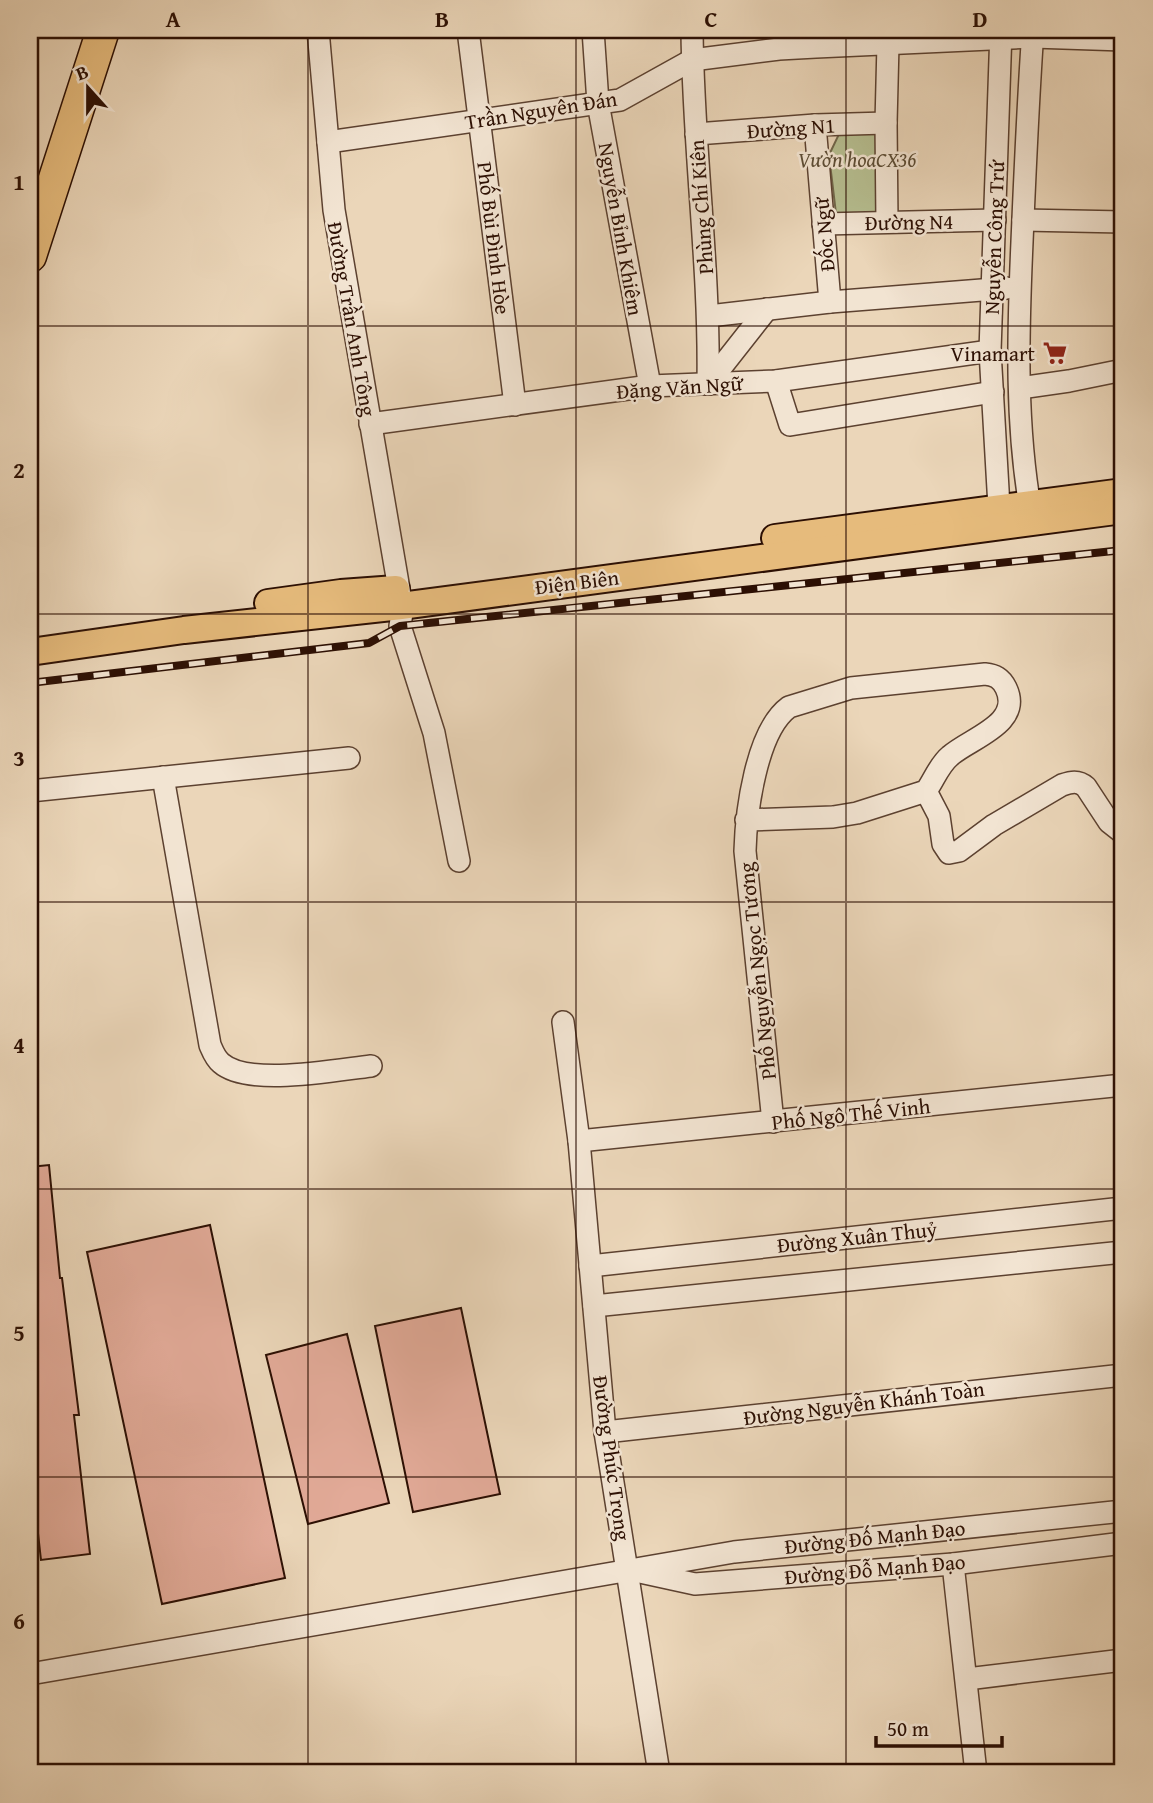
<svg xmlns="http://www.w3.org/2000/svg" width="1153" height="1803" viewBox="0 0 1153 1803" font-family="'Gentium Book Plus',serif">
	<style>
		.green { fill: #b6be90; stroke: #71664a; stroke-width: 2 }
		.building { fill: #e2aa98; stroke: #2c0f03; stroke-width: 2 }
		.lines { fill: none; stroke-linecap: round; stroke-linejoin: round }
		.minor-casing { stroke: #5c4130; stroke-width: 24 }
		.major-casing { stroke: #2c0f03; stroke-width: 30 }
		.highway-casing { stroke: #2c0f03; stroke-width: 35 }
		.minor { stroke: #f2e4d2; stroke-width: 21 }
		.major { stroke: #e6bb7c; stroke-width: 26 }
		.highway { stroke: #e6bb7c; stroke-width: 32 }
		.rail-casing { stroke: #2c0f03; stroke-width: 8 }
		.rail { stroke: #f2e4d2; stroke-width: 5; stroke-dasharray: 16; stroke-linecap: butt }
		.grid { fill: none; stroke: #2c0f03; stroke-width: 2; stroke-opacity: 0.55 }
		.labels { text-anchor: middle; dominant-baseline: central; stroke-width: 5; stroke-linejoin: round; paint-order: stroke }
		.street-label { font-size: 21px; fill: #2c0f03; stroke: #f2e4d2 }
		.park-label { font-size: 21px; font-style: italic; fill: #5c4c34; stroke: #f2e4d2 }
		.poi-label { font-size: 21px; fill: #2c0f03; stroke: #f2e4d2; text-anchor: end }
		.neatline { fill: none; stroke: #2c0f03; stroke-width: 2.5 }
		.grid-label { font-size: 23px; text-anchor: middle; font-weight: bold; fill: #2c0f03 }
	</style>
	<rect width="100%" height="100%" fill="#ebd6b9"/>
	<filter id="stains"><feTurbulence type="fractalNoise" baseFrequency=".00286" numOctaves="4"/><feColorMatrix values="0 0 0 0 .2 0 0 0 0 .09 0 0 0 0 .02 0 0 0 .5 -.17"/></filter>
	<radialGradient id="worn" r=".72"><stop offset=".6" stop-color="#630" stop-opacity="0"/><stop offset="1" stop-color="#630" stop-opacity=".3"/></radialGradient>
	<path class="green" d="M886,123l1,99h-50l-8,-67 10,-21z"/>
	<g class="building">
		<path d="M49,1165l11,113h2l17,137h-5l16,139 -49,6 -11,-98v-295z"/>
		<path d="M210,1225l75,353 -123,26 -75,-352z"/>
		<path d="M461,1308l39,186 -87,18 -38,-186z"/>
		<path d="M347,1334l42,169 -81,21 -42,-169z"/>
	</g>
	<g class="lines">
		<g class="minor-casing">
			<g id="minor">
				<path d="M318,30l16,180 65,379 3,24 -2,13 34,107 25,128"/>
				<path d="M468,30l47,375"/>
				<path d="M593,30l5,73 52,283"/>
				<path d="M692,30c1,118 18,236 16,354"/>
				<path d="M815,125l15,177"/>
				<path d="M696,134l119,-9 71,-2"/>
				<path d="M328,142l292,-42 72,-40 87,-11 37,-2 217,-10 90,3"/>
				<path d="M1023,220l100,2"/>
				<path d="M887,222l-1,-99 2,-79"/>
				<path d="M823,224l172,-4"/>
				<path d="M709,316l121,-14 177,-14"/>
				<path d="M776,381l14,44 203,-33"/>
				<path d="M708,384l59,-75"/>
				<path d="M1020,388l49,-7 54,-11"/>
				<path d="M370,424l280,-38 126,-5 214,-30"/>
				<path d="M1032,518c-17,-91 -14,-185 -10,-276 3,-71 6,-142 11,-212"/>
				<path d="M1000,524l-10,-173 11,-321"/>
				<path d="M163,777l47,268c3,7 5,13 11,18 27,24 115,7 150,3"/>
				<path d="M30,791l319,-33"/>
				<path d="M926,791l13,25 4,28 6,9 10,-2 35,-26 68,-40c9,-3 16,-5 24,2l23,35 14,11"/>
				<path d="M746,820l87,-3 24,-4 69,-22c8,-11 13,-26 24,-35 20,-18 73,-32 56,-68 -5,-10 -11,-13 -21,-14l-134,14 -62,19c-33,24 -43,106 -44,144l28,271"/>
				<path d="M563,1022l16,119 26,291 54,341"/>
				<path d="M579,1141l544,-56"/>
				<path d="M590,1266l533,-58"/>
				<path d="M594,1306l529,-54"/>
				<path d="M605,1432l518,-57"/>
				<path d="M953,1564l23,209"/>
				<path d="M640,1572l55,12 258,-20 170,-21"/>
				<path d="M30,1674l704,-122 389,-41"/>
				<path d="M967,1679l156,-19"/>
			</g>
		</g>
		<g class="major-casing">
			<g id="major">
				<path d="M775,538l348,-46"/>
				<path d="M268,603l73,-10 55,-4"/>
				<path d="M30,652l154,-22 217,-24 722,-96"/>
			</g>
		</g>
		<g class="highway-casing">
			<path id="highway" d="M30,256l73,-226"/>
		</g>
		<use href="#minor" class="minor"/>
		<use href="#major" class="major"/>
		<use href="#highway" class="highway"/>
		<g class="rail-casing">
			<path id="rail" d="M30,683l339,-40 31,-17 723,-76"/>
		</g>
		<use href="#rail" class="rail"/>
	</g>
	<path class="grid" d="M308,30v1743M576,30v1743M846,30v1743M30,326h1093M30,614h1093M30,902h1093M30,1189h1093M30,1477h1093"/>
	<defs>
		<g id="supermarket-bare" transform="scale(1.89)"><path d="M-6-5.5h2.5l.6 2H6L4.5 2H-2.5L-4.4-4H-6ZM-1.5 3.2a1.3 1.3 0 1 0 .1 0ZM3 3.2a1.3 1.3 0 1 0 .1 0Z" fill="#8f2418" stroke="#f2e4d2" stroke-width="2.5" paint-order="stroke"/></g>
	</defs>
	<g fill-rule="evenodd">
		<use href="#supermarket-bare" x="1055" y="353"/>
	</g>
	<g class="labels">
		<g class="street-label">
			<text transform="translate(541 110) rotate(-9)">Trần Nguyên Đán</text>
			<text transform="translate(791 128) rotate(-4)">Đường N1</text>
			<text transform="translate(701 207) rotate(-94)">Phùng Chí Kiên</text>
			<text transform="translate(909 222) rotate(-1)">Đường N4</text>
			<text transform="translate(621 229) rotate(80)">Nguyễn Bỉnh Khiêm</text>
			<text transform="translate(824 234) rotate(-95)">Đốc Ngữ</text>
			<text transform="translate(994 237) rotate(-88)">Nguyễn Công Trứ</text>
			<text transform="translate(494 238) rotate(83)">Phố Bùi Đình Hòe</text>
			<text transform="translate(352 319) rotate(80)">Đường Trần Anh Tông</text>
			<text transform="translate(680 387) rotate(-4)">Đặng Văn Ngữ</text>
			<text transform="translate(577 582) rotate(-7)">Điện Biên</text>
			<text transform="translate(757 971) rotate(-96)">Phố Nguyễn Ngọc Tương</text>
			<text transform="translate(851 1114) rotate(-6)">Phố Ngô Thế Vinh</text>
			<text transform="translate(857 1237) rotate(-6)">Đường Xuân Thuỷ</text>
			<text transform="translate(864 1403) rotate(-7)">Đường Nguyễn Khánh Toàn</text>
			<text transform="translate(612 1458) rotate(82)">Đường Phúc Trọng</text>
			<text transform="translate(875 1537) rotate(-6)">Đường Đố Mạnh Đạo</text>
			<text transform="translate(875 1569) rotate(-5)">Đường Đỗ Mạnh Đạo</text>
		</g>
		<g class="park-label">
			<text x="857" y="159">Vườn hoaCX36</text>
		</g>
		<g class="poi-label">
			<text x="1035" y="353">Vinamart</text>
		</g>
	</g>
	<rect width="1153" height="1803" fill="none" stroke="#ebd6b9" stroke-width="77"/>
	<g transform="translate(88 88) rotate(339)" stroke="#f2e4d2" stroke-width="5" paint-order="stroke">
	<path d="M0-5L12 26L0 18L-12 26Z" fill="#2c0f03"/>
	<text y="-10" font-size="19" font-weight="bold" text-anchor="middle" fill="#2c0f03">B</text>
	</g>
	<path d="M876 1736v10h126v-10" fill="none" stroke="#2c0f03" stroke-width="3.5"/>
	<text x="887" y="1736" font-size="21" fill="#2c0f03" stroke="#f2e4d2" stroke-width="5" paint-order="stroke">50 m</text>
	<rect x="38" y="38" width="1076" height="1726" class="neatline"/>
	<g class="grid-label">
		<text x="173" y="27">A</text>
		<text x="442" y="27">B</text>
		<text x="711" y="27">C</text>
		<text x="980" y="27">D</text>
		<text x="19" y="190">1</text>
		<text x="19" y="478">2</text>
		<text x="19" y="766">3</text>
		<text x="19" y="1053">4</text>
		<text x="19" y="1341">5</text>
		<text x="19" y="1629">6</text>
	</g>
	<rect width="100%" height="100%" filter="url(#stains)"/>
	<rect width="100%" height="100%" fill="url(#worn)"/>
</svg>
